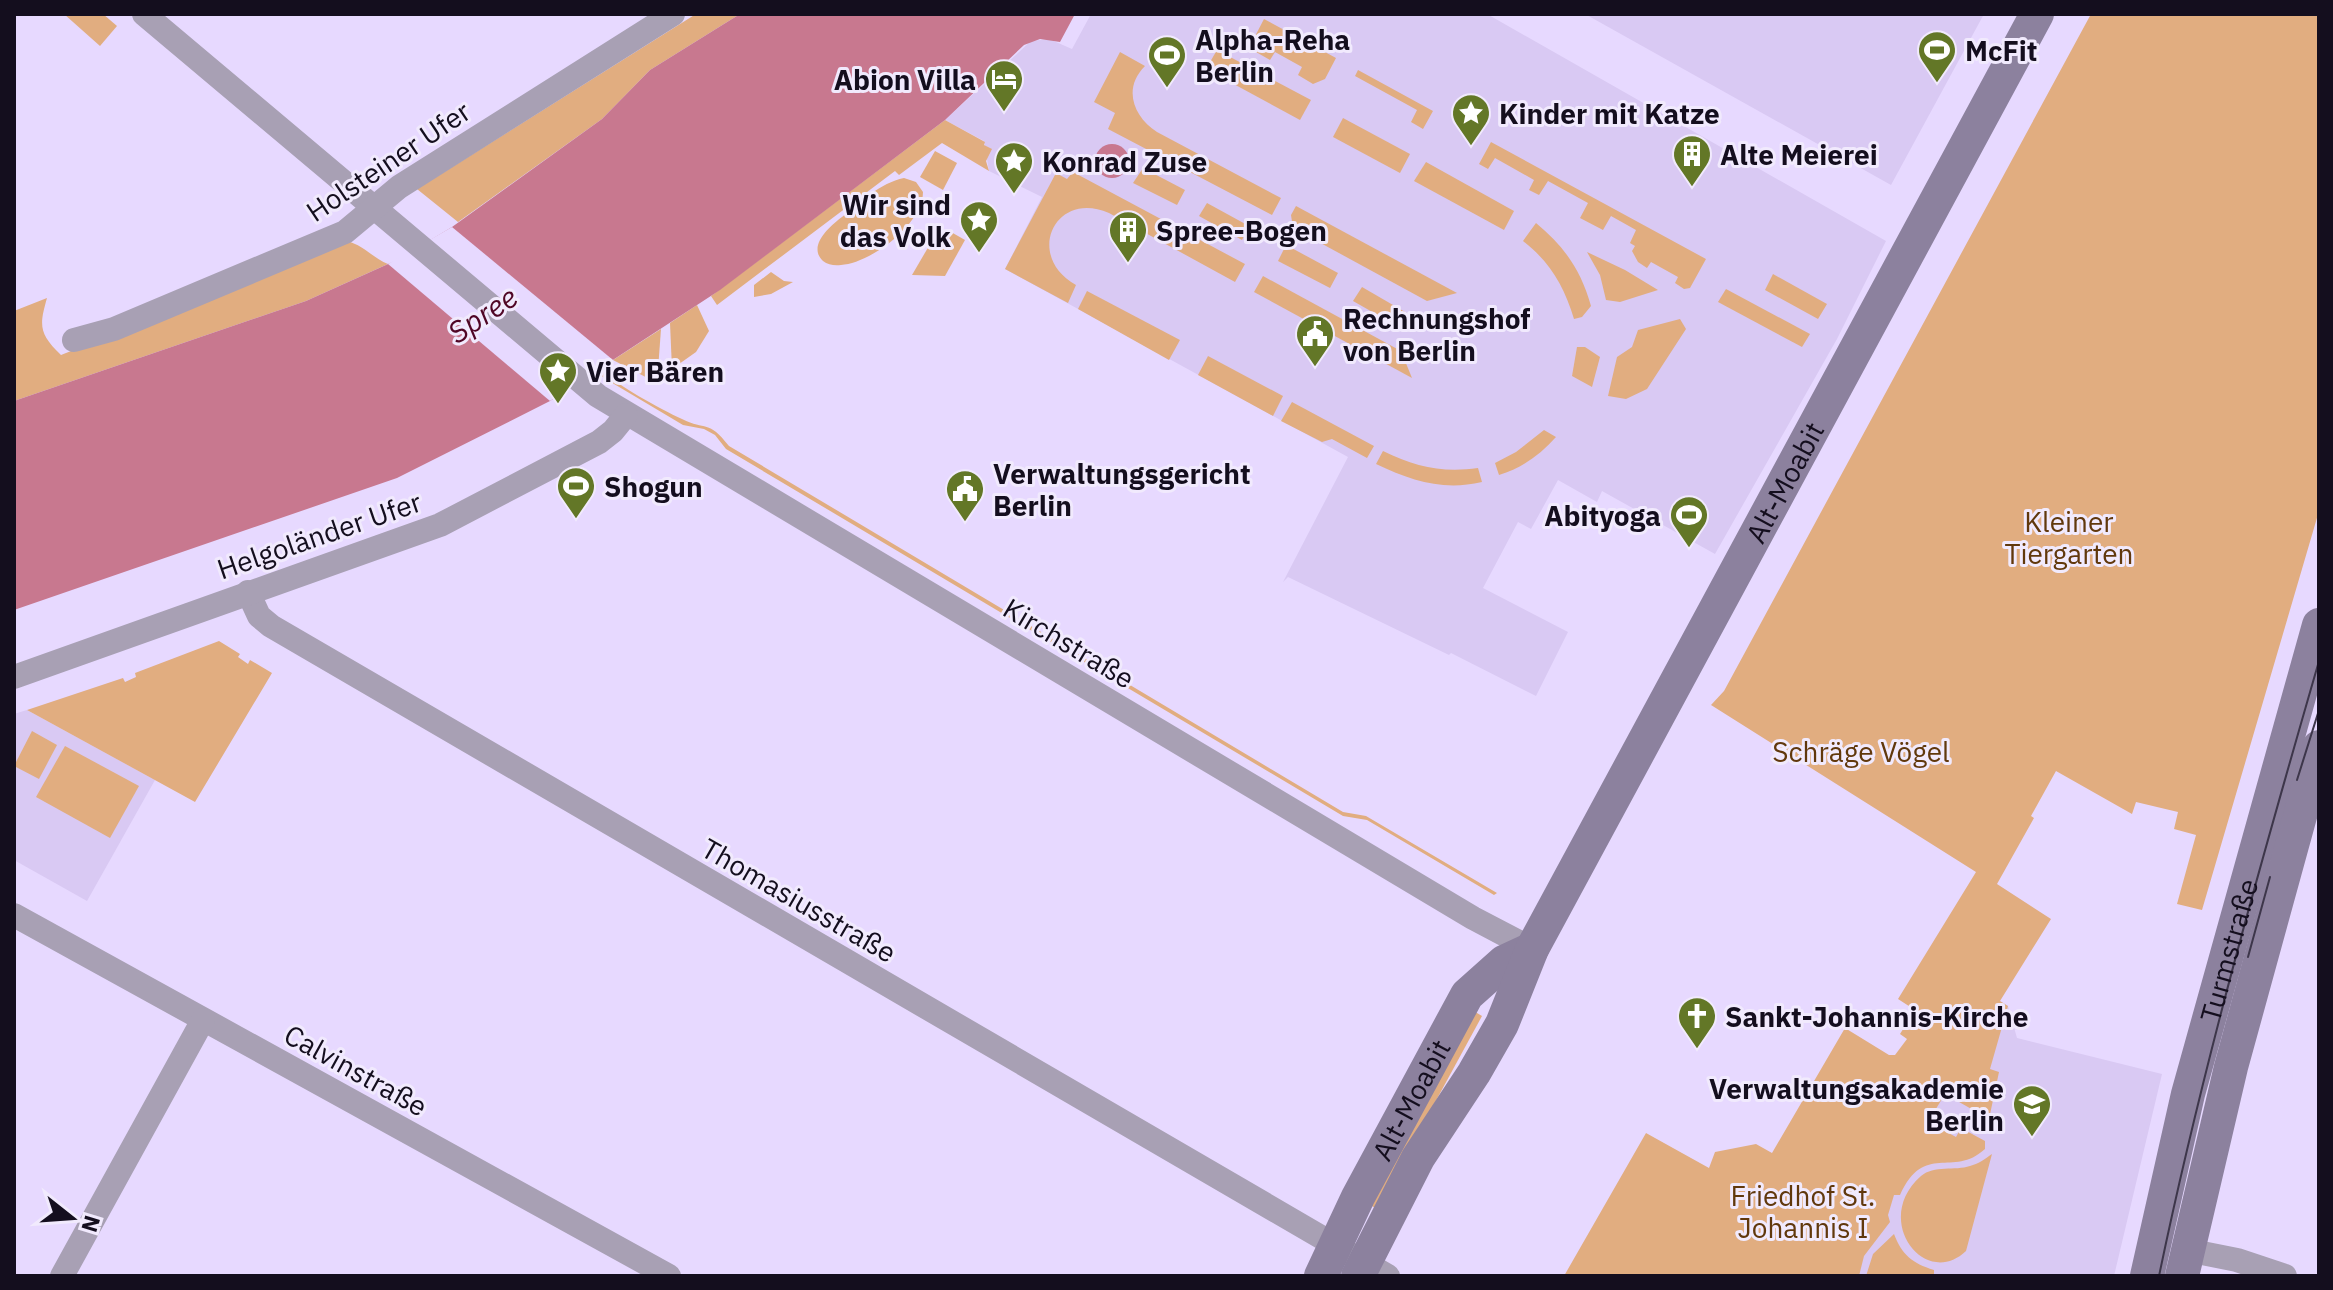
<svg xmlns="http://www.w3.org/2000/svg" width="2333" height="1290" viewBox="0 0 2333 1290" font-family="'IBM Plex Sans',sans-serif">
	<style>
		.built { fill: #d9c9f3 }
		.green { fill: #e1ad80 }
		.water { fill: #c8788f }
		.pier { fill: #e7d9ff }
		.lines { fill: none; stroke-linecap: round; stroke-linejoin: round }
		.street { stroke: #a8a0b4; stroke-width: 24 }
		.secondary { stroke: #8c819e; stroke-width: 34 }
		.tram { stroke: #3d364a; stroke-width: 2 }
		.labels { text-anchor: middle; dominant-baseline: central; stroke-width: 6; stroke-linejoin: round; paint-order: stroke }
		.poi-label { font-size: 28px; font-weight: bold; fill: #140e1e; stroke: #f1eafd; text-anchor: start }
		.street-label { font-size: 28px; fill: #140e1e; stroke: #f1eafd }
		.park-label { font-size: 28px; fill: #61380c; stroke: #f1eafd }
		.water-label { font-size: 30px; font-style: italic; fill: #500625; stroke: #f1eafd }
	</style>
	<rect width="100%" height="100%" fill="#e7d9ff"/>
	<g class="built">
		<path d="M1091,14h396l399,227 -49,98 -122,215 -113,-63 -5,11 -39,-22 -27,49 -13,-7 -35,66 85,44 -32,64 -85,-43 -2,2 -161,-78 -5,5 65,-125 -343,-188 37,-72 -53,-26 -5,-30 -39,-21 86,-79 18,-2 23,10z"/>
		<path d="M1585,14h399l-93,171z"/>
		<path d="M27,710l128,70 -68,121 -73,-41v-146z"/>
		<path d="M2000,1001l8,5 9,32 145,36 -48,202h-274l122,-213z"/>
	</g>
	<g class="green">
		<path d="M64,14h39l14,12 -17,20z"/>
		<path d="M696,14h44l-90,56 -48,49 -144,103 -41,-33z"/>
		<path d="M2091,14h228v497l-117,399 -25,-6 19,-69 -22,-6 4,-17 -42,-10 -4,12 -76,-43 -25,45 3,2 -37,66 54,35 -51,82 8,5 -18,63 9,3 -10,47 -44,-25 -17,28 28,15 5,-9 24,13v8c-33,30 -60,-8 -85,46h-6l-6,20 2,7 -26,34 -5,20h-295l82,-143 63,35 6,-16 41,-8 16,9 73,-125 44,27h6l12,-16 -7,-5 15,-24 -17,-11 78,-127 -265,-167 13,-14z"/>
		<path d="M1264,19l72,39 -11,21 -12,5 -15,-9 4,-8 -27,-15 -5,8 -14,-8 -4,-10z"/>
		<path d="M1217,50l94,50 -11,20 -94,-51z"/>
		<path d="M1120,52l25,14c-23,23 -11,51 12,66l124,66 -9,17 -164,-86 7,-16 -21,-11z"/>
		<path d="M1358,70l75,41 -10,18 -12,-7 6,-12 -62,-34z"/>
		<path d="M1343,118l67,36 -10,19 -67,-36z"/>
		<path d="M945,120l40,22 -1,3 8,4 -6,12 3,10 -47,-28 -43,32 -4,-4 -178,134 -6,-9z"/>
		<path d="M1491,142l215,117 -16,29 -6,1 -9,-6 3,-6 -27,-15 -4,6 -9,-6 -6,-11 3,-5 -5,-3 6,-13 -25,-14 -8,14 -23,-12 8,-15 -40,-22 -9,14 -10,-5 5,-10 -39,-22 -7,11 -9,-5z"/>
		<path d="M935,151l22,12 -14,27 -23,-13z"/>
		<path d="M1426,162l88,49 -10,19 -90,-49z"/>
		<path d="M1143,168l42,22 -8,15 -44,-22z"/>
		<path d="M1073,172l172,92 -10,18 -126,-69c-54,-24 -85,43 -33,72l-8,18 -63,-34 51,-96 11,6z"/>
		<path d="M904,178l12,4 7,10c0,32 -52,71 -82,73 -6,1 -13,0 -18,-4 -16,-15 7,-35 19,-44 19,-15 38,-34 62,-39z"/>
		<path d="M1207,203l42,23 -7,14 -43,-24z"/>
		<path d="M1296,206l161,87 -30,8 -134,-73 -2,-13z"/>
		<path d="M1536,223c28,23 45,47 55,83l-9,11 -8,2c-10,-33 -24,-57 -51,-78z"/>
		<path d="M942,232h9l14,8 -20,36 -33,-1 21,-36z"/>
		<path d="M347,241c16,4 26,17 41,23l-82,37 -292,100v-90l33,-13c-8,28 -8,36 14,57z"/>
		<path d="M1286,245l52,28 -8,15 -52,-27z"/>
		<path d="M1587,252l38,18 33,20 -38,12 -14,-2 -6,-25z"/>
		<path d="M771,272l13,9 9,1 -22,12 -17,3v-12z"/>
		<path d="M1773,274l54,30 -9,15 -53,-29z"/>
		<path d="M1263,276l138,75 11,27 -158,-86z"/>
		<path d="M1362,287l50,29 -8,14 -51,-29z"/>
		<path d="M1726,289l84,45 -8,13 -84,-45z"/>
		<path d="M1087,291l93,49 -11,20 -91,-51z"/>
		<path d="M697,305l12,26 -13,21 -24,17 -2,-46z"/>
		<path d="M1680,319l6,10 -39,60 -21,10 -18,-3 9,-39 15,-10 6,-17z"/>
		<path d="M661,329l-4,54 -44,-23z"/>
		<path d="M1577,347h8l15,10 -8,30 -20,-11z"/>
		<path d="M1208,356l75,40 -10,20 -75,-41z"/>
		<path d="M601,370c16,15 59,39 81,49 24,12 26,0 47,27l614,366 23,4 131,77 -3,2 -127,-75 -24,-4 -617,-367 -11,-14 -11,-6 -21,-4 -79,-47 -7,-6z"/>
		<path d="M1292,402l82,44 -7,12 -35,-19 -10,3 -41,-21z"/>
		<path d="M1544,430l12,7c-16,18 -34,31 -57,38l-4,-12 21,-11z"/>
		<path d="M1383,451c32,16 60,22 95,17l4,14c-39,9 -70,-1 -106,-18z"/>
		<path d="M219,641l21,13 -2,3 10,7 2,-4 22,13 -77,129 -168,-92 96,-32 2,4 11,-5 -1,-4z"/>
		<path d="M32,731l25,14 -18,34 -25,-13z"/>
		<path d="M65,746l74,40 -29,52 -74,-41z"/>
		<path d="M1472,1010l10,6 -105,193 -7,-4z"/>
		<path d="M1992,1154l-26,97c-41,39 -95,-31 -45,-75 13,-11 34,-5 49,-10 8,-2 15,-7 22,-12z"/>
		<path d="M1894,1234c8,21 18,29 40,36v5l-68,1 7,-22z"/>
	</g>
	<g class="water">
		<path d="M740,14h335l-15,28 -20,-3 -16,6 -79,75 -225,170 -170,111 -153,77 -383,132v-209l292,-100 91,-41 55,-33 150,-108 48,-49z"/>
		<circle cx="1112" cy="161" r="17"/>
	</g>
	<path class="pier" d="M452,227l161,133 -63,41 -162,-137z"/>
	<g class="lines">
		<g class="street">
			<path d="M144,14l454,382 875,522 59,31"/>
			<path d="M74,340l40,-11 231,-97 54,-45 274,-173"/>
			<path d="M248,592l11,24 12,10 1117,650"/>
			<path d="M14,677l426,-152 159,-83 14,-11 13,-16"/>
			<path d="M14,915l655,361"/>
			<path d="M2187,1250l50,10 48,16"/>
			<path d="M62,1276l141,-256"/>
		</g>
		<g class="secondary">
			<path id="s1" d="M1321,1276l37,-79 109,-202 37,-33 28,-13"/>
			<path id="s2" d="M1358,1276l60,-118 56,-85 28,-49 30,-75 505,-935"/>
			<path id="s3" d="M2147,1276l41,-182 131,-469"/>
			<path d="M2182,1276l49,-209 88,-320"/>
		</g>
		<g class="tram">
			<path d="M2297,780l22,-70"/>
			<path d="M2248,957l22,-80"/>
			<path d="M2159,1276c43,-207 101,-411 160,-615"/>
		</g>
	</g>
	<defs>
		<g id="stadium-pin" transform="scale(2)"><path d="M0 17L-7.5 6A9.5 9.5 0 1 1 7.5 6Z" fill="#637727" stroke="#f1eafd"/><path d="M0-5a6.5 5 0 1 0 0 10a6.5 5 0 1 0 0-10ZM-3.5-1.8h7v3.6h-7Z" fill="#fff"/></g>
		<g id="hotel-pin" transform="scale(2)"><path d="M0 17L-7.5 6A9.5 9.5 0 1 1 7.5 6Z" fill="#637727" stroke="#f1eafd"/><path d="M-6-4.5h1.5V1H6V5H4.5V3h-9V5H-6ZM-4 0a1.8 1.8 0 1 1 3.6 0ZM.5 0V-2.5h3Q6-2.5 6 0Z" fill="#fff"/></g>
		<g id="sight-pin" transform="scale(2)"><path d="M0 17L-7.5 6A9.5 9.5 0 1 1 7.5 6Z" fill="#637727" stroke="#f1eafd"/><path d="M0-6L1.8-2.2L6-1.7L2.9 1.2L3.7 5.4L0 3.3L-3.7 5.4L-2.9 1.2L-6-1.7L-1.8-2.2Z" fill="#fff"/></g>
		<g id="building-pin" transform="scale(2)"><path d="M0 17L-7.5 6A9.5 9.5 0 1 1 7.5 6Z" fill="#637727" stroke="#f1eafd"/><path d="M-4-6H4V6H1V3H-1V6H-4ZM-2.5-4.3h1.7v1.8h-1.7ZM.8-4.3h1.7v1.8H.8ZM-2.5-1h1.7V.8h-1.7ZM.8-1h1.7V.8H.8Z" fill="#fff"/></g>
		<g id="civic-pin" transform="scale(2)"><path d="M0 17L-7.5 6A9.5 9.5 0 1 1 7.5 6Z" fill="#637727" stroke="#f1eafd"/><path d="M-.6-6.5H3V-4.5H.6V-3L4-1V1h2V6H-6V1h2V-1L-.6-3ZM-1.2 2.5V6h2.4V2.5Z" fill="#fff"/></g>
		<g id="church-pin" transform="scale(2)"><path d="M0 17L-7.5 6A9.5 9.5 0 1 1 7.5 6Z" fill="#637727" stroke="#f1eafd"/><path d="M-1.2-6h2.4v3.5h3.3v2.4h-3.3V6h-2.4V-.1h-3.3v-2.4h3.3Z" fill="#fff"/></g>
		<g id="university-pin" transform="scale(2)"><path d="M0 17L-7.5 6A9.5 9.5 0 1 1 7.5 6Z" fill="#637727" stroke="#f1eafd"/><path d="M0-5L7-2L0 1L-7-2ZM-4 1L0 2.5L4 1V4Q0 6-4 4Z" fill="#fff"/></g>
	</defs>
	<g fill-rule="evenodd">
		<use href="#stadium-pin" x="1937" y="50"/>
		<use href="#stadium-pin" x="1167" y="55"/>
		<use href="#hotel-pin" x="1004" y="79"/>
		<use href="#sight-pin" x="1471" y="113"/>
		<use href="#building-pin" x="1692" y="154"/>
		<use href="#sight-pin" x="1014" y="161"/>
		<use href="#sight-pin" x="979" y="220"/>
		<use href="#building-pin" x="1128" y="230"/>
		<use href="#civic-pin" x="1315" y="334"/>
		<use href="#sight-pin" x="558" y="371"/>
		<use href="#stadium-pin" x="576" y="486"/>
		<use href="#civic-pin" x="965" y="489"/>
		<use href="#stadium-pin" x="1689" y="515"/>
		<use href="#church-pin" x="1697" y="1016"/>
		<use href="#university-pin" x="2032" y="1104"/>
	</g>
	<g class="labels">
		<g class="poi-label">
			<text x="1195" y="39">Alpha-Reha<tspan x="1195" dy="32">Berlin</tspan></text>
			<text x="1965" y="50">McFit</text>
			<text x="976" y="79" text-anchor="end">Abion Villa</text>
			<text x="1499" y="113">Kinder mit Katze</text>
			<text x="1720" y="154">Alte Meierei</text>
			<text x="1042" y="161">Konrad Zuse</text>
			<text x="951" y="204" text-anchor="end">Wir sind<tspan x="951" dy="32">das Volk</tspan></text>
			<text x="1156" y="230">Spree-Bogen</text>
			<text x="1343" y="318">Rechnungshof<tspan x="1343" dy="32">von Berlin</tspan></text>
			<text x="586" y="371">Vier Bären</text>
			<text x="993" y="473">Verwaltungsgericht<tspan x="993" dy="32">Berlin</tspan></text>
			<text x="604" y="486">Shogun</text>
			<text x="1661" y="515" text-anchor="end">Abityoga</text>
			<text x="1725" y="1016">Sankt-Johannis-Kirche</text>
			<text x="2004" y="1088" text-anchor="end">Verwaltungsakademie<tspan x="2004" dy="32">Berlin</tspan></text>
		</g>
		<g class="street-label">
			<text transform="translate(388 161) rotate(-34)">Holsteiner Ufer</text>
			<text stroke="none"><textPath href="#s2" startOffset="902">Alt-Moabit</textPath></text>
			<text transform="translate(319 535) rotate(-19)">Helgoländer Ufer</text>
			<text transform="translate(1069 643) rotate(31)">Kirchstraße</text>
			<text transform="translate(799 900) rotate(30)">Thomasiusstraße</text>
			<text stroke="none"><textPath href="#s3" startOffset="336">Turmstraße</textPath></text>
			<text transform="translate(356 1070) rotate(29)">Calvinstraße</text>
			<text stroke="none"><textPath href="#s1" startOffset="198">Alt-Moabit</textPath></text>
		</g>
		<g class="park-label">
			<text x="2069" y="521">Kleiner<tspan x="2069" dy="32">Tiergarten</tspan></text>
			<text x="1861" y="751">Schräge Vögel</text>
			<text x="1803" y="1195">Friedhof St.<tspan x="1803" dy="32">Johannis I</tspan></text>
		</g>
		<g class="water-label">
			<text transform="translate(482 314) rotate(-34)">Spree</text>
		</g>
	</g>
	<rect width="2333" height="1290" fill="none" stroke="#140e1e" stroke-width="32"/>
	<g transform="translate(72 1218) rotate(107)" stroke="#f1eafd" stroke-width="6" paint-order="stroke">
	<path d="M0-6L14 30L0 20L-14 30Z" fill="#140e1e"/>
	<text y="-12" font-size="22" font-weight="bold" text-anchor="middle" fill="#140e1e">N</text>
	</g>
</svg>
